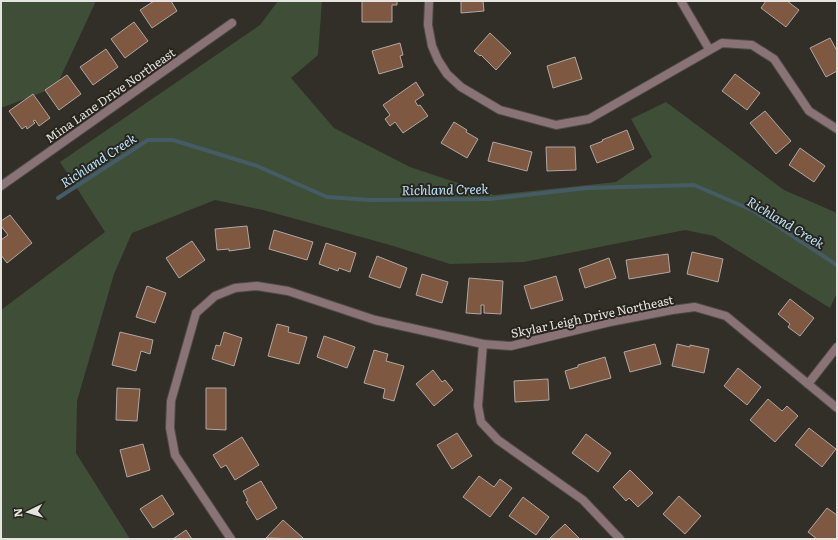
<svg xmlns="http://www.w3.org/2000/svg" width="838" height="540" viewBox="0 0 838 540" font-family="Literata,serif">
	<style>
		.green { fill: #3f4e37 }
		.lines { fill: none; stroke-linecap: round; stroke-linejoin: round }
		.stream { stroke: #455c66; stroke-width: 4 }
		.building { fill: #7f5842; stroke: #b0a7a3 }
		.street-casing { stroke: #4f4b45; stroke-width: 10 }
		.street { stroke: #897376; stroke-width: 8 }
		.labels { text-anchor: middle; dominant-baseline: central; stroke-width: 4; stroke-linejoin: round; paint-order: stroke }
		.street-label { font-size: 12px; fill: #e6e4e0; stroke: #28241e }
		.water-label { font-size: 13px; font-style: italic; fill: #b8e3fa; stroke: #28241e }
	</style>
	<rect width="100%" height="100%" fill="#322e28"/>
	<g class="green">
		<path d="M1,1h95l-40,86 -55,21z"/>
		<path d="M278,1h44l-4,54 -27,23 43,50 76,39 84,28 122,-13 36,-25 -21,-38 35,-17 118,88 53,23v80l-7,15 -116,-72 -29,-6 -161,32 -74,2 -60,-19 -127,-35 -48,-10 -83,33 -18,41 -37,127 -1,52 54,86h-129v-229l104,-78 -45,-70 200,-137z"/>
	</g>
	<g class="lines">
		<path class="stream" d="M58,198l90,-58h25l84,26 70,31 43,3 120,-1 97,-11 107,-3 60,26 83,54"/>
	</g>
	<g class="building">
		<path d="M154,1h17l6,10 -25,17 -12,-18z"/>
		<path d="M362,1h35v4h-5v17h-30z"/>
		<path d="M461,1h22l1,10 -23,2z"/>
		<path d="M766,1h21l12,9 -13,17 -25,-19z"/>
		<path d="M134,22l14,19 -23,17 -14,-19z"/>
		<path d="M490,33l21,20 -15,17 -15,-15 -1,1 -6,-5z"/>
		<path d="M830,38l7,13v20l-11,6 -16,-29z"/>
		<path d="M400,43l3,12 -3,1 3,11 -24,7 -7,-23z"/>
		<path d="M106,49l12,18 -25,18 -13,-18z"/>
		<path d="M575,57l7,22 -29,9 -6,-22z"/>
		<path d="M735,74l25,19 -13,17 -25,-19z"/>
		<path d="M67,75l14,19 -22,16 -14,-20z"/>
		<path d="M416,82l8,13 -9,6 3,5 2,-1 8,11 -25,17 -8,-11 -5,4 -5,-7 5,-4 -7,-10z"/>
		<path d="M33,94l17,24 -11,8 -4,-6 -2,1 2,2 -8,6 -1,-3 -4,3 -13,-18z"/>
		<path d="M765,111l26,30 -15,13 -26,-31z"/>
		<path d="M454,122l13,8 -1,2 12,7 -11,19 -26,-15z"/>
		<path d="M627,130l7,19 -37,14 -7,-17 13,-5 -1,-1z"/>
		<path d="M493,142l39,10 -5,19 -39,-10z"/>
		<path d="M546,147h29l1,23 -29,1z"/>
		<path d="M800,148l25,18 -11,16 -25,-17z"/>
		<path d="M10,215l22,28 -25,20 -6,-8v-15l7,-5 -7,-9v-5z"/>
		<path d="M247,226l3,22 -21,3v-2l-12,1 -2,-21z"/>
		<path d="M274,230l39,12 -6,18 -38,-11z"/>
		<path d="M192,241l13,19 -26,18 -13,-20z"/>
		<path d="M326,243l30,10 -6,19 -11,-4 -1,3 -19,-7z"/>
		<path d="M692,252l31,7 -5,23 -31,-8z"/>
		<path d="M668,254l2,18 -41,7 -3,-19z"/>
		<path d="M377,256l30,12 -7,20 -31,-11z"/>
		<path d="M609,258l7,20 -31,10 -6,-19z"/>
		<path d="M422,274l26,8 -6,21 -26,-8z"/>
		<path d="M556,276l7,24 -32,9 -7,-23z"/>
		<path d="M469,278l34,3 -2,33 -17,-1v-8h-3v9l-15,-1z"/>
		<path d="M147,286l19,7 -11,30 -19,-6z"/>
		<path d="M790,299l24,19 -14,18 -12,-9 2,-3 -12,-10z"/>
		<path d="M277,324l12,3 -1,5 19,5 -8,27 -31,-8z"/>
		<path d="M120,332l33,8 -3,14 -9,-3 -5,20 -24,-6z"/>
		<path d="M224,332l18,6 -8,28 -22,-7 4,-14 4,1z"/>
		<path d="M324,336l31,11 -8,21 -30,-11z"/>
		<path d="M655,344l6,20 -31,8 -6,-20z"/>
		<path d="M677,344l13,3v-2l19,4 -5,24 -32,-7z"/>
		<path d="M374,350l14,4 -2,7 18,5 -10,35 -11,-3 2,-9 -21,-6z"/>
		<path d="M605,357l6,21 -41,11 -5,-18 13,-4v-2z"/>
		<path d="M738,368l23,19 -14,18 -23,-19z"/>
		<path d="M433,370l9,12 3,-2 8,10 -19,16 -18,-22z"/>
		<path d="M548,379l1,21 -34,2 -1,-21z"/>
		<path d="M117,388l23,1 -3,32 -21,-1z"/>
		<path d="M206,388h20v42l-20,-1z"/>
		<path d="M768,399l14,12 5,-5 11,10 -23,26 -25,-22z"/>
		<path d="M809,428l27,21 -14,18 -27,-22z"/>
		<path d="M457,433l15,23 -20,13 -15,-24z"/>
		<path d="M586,434l25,19 -13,19 -26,-19z"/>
		<path d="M242,437l17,28 -24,15 -9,-15 -5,3 -8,-13z"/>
		<path d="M143,444l7,26 -23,7 -7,-27z"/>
		<path d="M630,470l23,23 -15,14 -9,-9 -3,3 -13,-14z"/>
		<path d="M479,476l15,11 6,-8 12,9 -22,29 -27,-20z"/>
		<path d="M261,481l16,27 -20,12 -11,-18 2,-1 -5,-10z"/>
		<path d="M162,495l12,19 -21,14 -13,-19z"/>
		<path d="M679,496l22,20 -16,18 -22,-20z"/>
		<path d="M523,497l26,20 -13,18 -27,-19z"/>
		<path d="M827,508l10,7v24h-20l-9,-7z"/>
		<path d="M283,520l20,18 -1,1 -36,-1z"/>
		<path d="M565,524l14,14 -1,1h-29z"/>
		<path d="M186,530l6,9h-19z"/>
	</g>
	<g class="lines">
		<g class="street-casing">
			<g id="street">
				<path d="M429,1l-1,24 4,21 6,14 9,14 14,13 39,23 56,15 33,-6 133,-76 30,2 22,14 35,52 28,18"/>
				<path d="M681,1l28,48"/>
				<path d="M1,186l231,-163"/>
				<path d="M483,344l-5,62 3,16 17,18 85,60 37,39"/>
				<path d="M808,384l29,-37"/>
				<path d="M231,539l-56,-84 -5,-27 1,-27 25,-88 19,-17 20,-8 22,-2 31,5 87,29 108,24 28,2 99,-24 62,-12 23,-3 31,9 111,92"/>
			</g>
		</g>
		<use href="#street" class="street"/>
	</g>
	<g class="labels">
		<g class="street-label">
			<text transform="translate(110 95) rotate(-35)">Mina Lane Drive Northeast</text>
			<text transform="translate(592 316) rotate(-12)">Skylar Leigh Drive Northeast</text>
		</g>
		<g class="water-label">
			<text transform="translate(98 160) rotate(-33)">Richland Creek</text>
			<text transform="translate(445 189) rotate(-1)">Richland Creek</text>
			<text transform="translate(786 222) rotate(31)">Richland Creek</text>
		</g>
	</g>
	<rect width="838" height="540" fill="none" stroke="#e6e4e0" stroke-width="4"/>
	<g transform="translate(28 512) rotate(265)" stroke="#28241e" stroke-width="3" paint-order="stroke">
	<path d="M0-3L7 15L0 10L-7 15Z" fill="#e6e4e0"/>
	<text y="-6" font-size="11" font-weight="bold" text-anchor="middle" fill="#e6e4e0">N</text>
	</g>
</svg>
